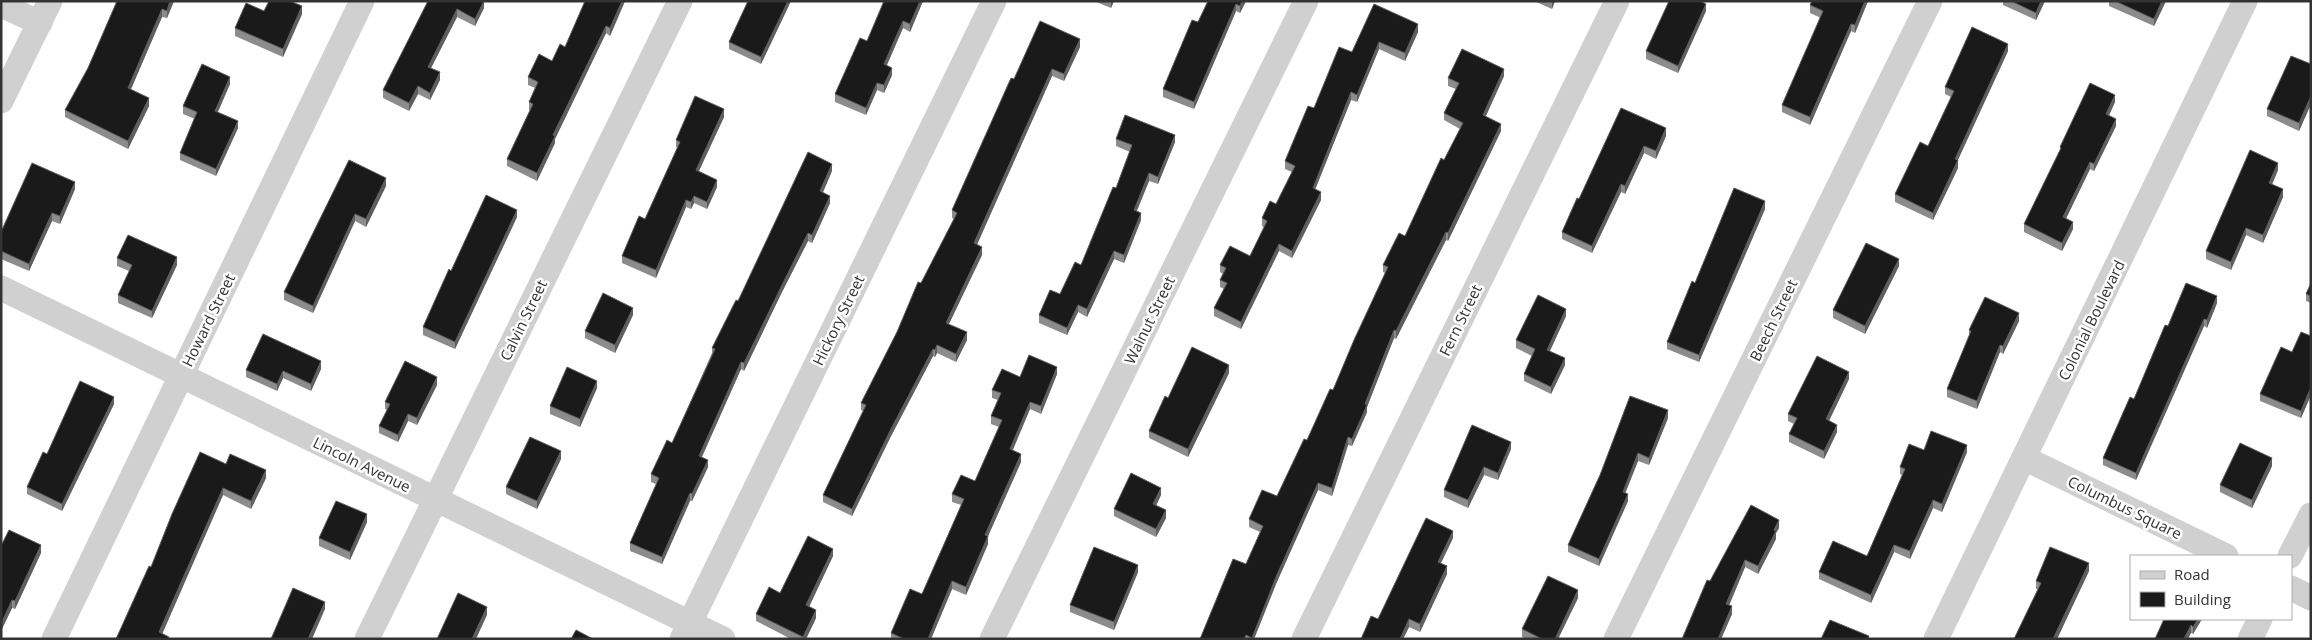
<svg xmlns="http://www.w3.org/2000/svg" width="2312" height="640" viewBox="0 0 2312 640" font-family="'Open Sans',sans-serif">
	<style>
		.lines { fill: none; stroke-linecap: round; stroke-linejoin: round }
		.minor { stroke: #d0d0d0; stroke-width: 25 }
		.wall { fill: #8c8c8c }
		.shaded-wall { fill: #5f5f5f }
		.building { fill: #1a1a1a; stroke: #5f5f5f }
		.labels { text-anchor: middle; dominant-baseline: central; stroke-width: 5; stroke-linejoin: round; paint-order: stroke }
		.street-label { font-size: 15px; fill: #333; stroke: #fff }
	</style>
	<rect width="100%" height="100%" fill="#fff"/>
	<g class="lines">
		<g class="minor">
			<path d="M1,5l39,18"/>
			<path d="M1,101l49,-100"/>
			<path d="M1,288l722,351"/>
			<path d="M2024,458l202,98"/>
			<path d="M2290,556l21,-41"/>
			<path d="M2291,588l20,10"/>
			<path d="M54,639l308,-638"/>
			<path d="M367,639l313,-638"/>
			<path d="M682,639l312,-638"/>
			<path d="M992,639l314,-638"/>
			<path d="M1304,639l313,-638"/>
			<path d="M1616,639l314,-638"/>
			<path d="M1936,639l309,-638"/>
			<path d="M2250,639l10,-20"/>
		</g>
	</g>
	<g class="wall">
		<path d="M117,1h57l-7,17 -5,-1 -31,72 18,17 -21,43 -63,-32v-7l23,-42z"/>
		<path d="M428,1l56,7 -9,18 -18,-9 -26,51 9,12 -10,20 -12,-6 -9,17 -26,-13v-8z"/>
		<path d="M585,1h40l-15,35 -4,-3 -51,106v4l-18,38 -30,-15v-7l23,-49h-1v-8l6,-14 -7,-3v-8l24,-16 13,-14z"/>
		<path d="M748,1h43l-30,63 -32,-15v-7z"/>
		<path d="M884,1h39l-13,31 -7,-4 -17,38 6,9 -8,18 -7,-3 -11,25 -31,-13v-8l32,-53z"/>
		<path d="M1094,1h20l-3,7z"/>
		<path d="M1208,1h38l-6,12 -4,-2 -42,98 -31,-12v-8l35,-67z"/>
		<path d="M1534,1h21l-3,8z"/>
		<path d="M1812,1h56l-13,32 -4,-2 -41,94 -28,-13v-7l39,-87 -11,-5v-8z"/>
		<path d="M2003,1h42l-9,19 -33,-15z"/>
		<path d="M2109,1h57l-12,25 -45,-20z"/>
		<path d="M1374,4l44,28 -13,29 -26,-12 -22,53 -6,-2 -36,89 6,11 -29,58 -13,-7 -38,78 -27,-13v-8l10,-19 -4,-2v-7l3,-6 -3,-2v-7l30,-9 14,-29 -2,-1v-8l14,-14 16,-32 -7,-3v-8l29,-53 38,-56z"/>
		<path d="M264,11l38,3 -19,43 -48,-21v-8z"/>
		<path d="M1706,11l-28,62 -32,-14v-8z"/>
		<path d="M1080,47l-16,34 -12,-5 -75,169 5,10 -33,69 18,16 -11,22 -19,-9 -2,4 -2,-1 -43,82 -38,78 -29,-14v-7l40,-84 -2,-1v-7l93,-184 -2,-1v-8l62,-131z"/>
		<path d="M2008,51l-50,109v8l-25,52 -38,-18v-8l33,-48 23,-49 -6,-3v-7z"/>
		<path d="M2311,64v40l-12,27 -32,-15v-7z"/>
		<path d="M1504,76l-18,40 15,15 -53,110 -2,-1 -50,99 -2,-1 -27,69v5l-15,34 -4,-1 -16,51 -14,-6 -42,94 -22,55h-54l46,-75 14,-32 -11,-5v-8l28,-23 30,-56 26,-50 52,-117 -2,-1v-7l22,-29 55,-107 -16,-9v-7l12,-24 -8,-3v-8z"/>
		<path d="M230,84l-12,28 20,16 -22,48 -36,-16v-7l15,-34 -12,-5v-8z"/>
		<path d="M2115,102l-6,13 7,11 -22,45 -4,-2 -24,49 7,11 -11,22 -38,-19v-8l36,-73v-4z"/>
		<path d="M1621,108l45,28 -10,23 -12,-6 -19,41 -4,-2 -29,61 -30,-14v-7l17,-33z"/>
		<path d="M724,117l-25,54 18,16 -10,22 -13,-6 -3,6 -5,-2 -30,71 -34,-15v-7l23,-37 32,-71 -1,-1v-7z"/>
		<path d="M1116,139l59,3 -17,42 -9,-3 -12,30 4,9 -17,43 -10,-4 -27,58 -9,-5 -11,23 -28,-12v-8l21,-21 21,-29 35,-77 14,-36 -14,-6z"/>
		<path d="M349,160l37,26 -20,41 -11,-6 -42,92 -29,-13v-8z"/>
		<path d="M2278,170l-6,15 11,12 -20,46 -17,-8 -15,35 -25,-11v-8z"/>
		<path d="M832,171l-9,21 7,11 -18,40 -4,-2 -26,51 -38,79 -3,-2 -39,88 6,10 -16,34h-2l-28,63 -32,-13v-8l26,-59 -5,-2v-8l21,-31 40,-90v-5l26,-47z"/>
		<path d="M75,189l-15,35 -8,-3 -23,50 -28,-12v-27z"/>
		<path d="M1765,209l-66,153 -32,-13v-7l28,-59z"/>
		<path d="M517,217l-62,132 -32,-14v-8z"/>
		<path d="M117,258l60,7 -25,53 -34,-15v-8l11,-24 -12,-5z"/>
		<path d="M1899,266l-34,68 -32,-16v-8z"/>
		<path d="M2311,283v20l-5,-2v-7z"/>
		<path d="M2217,303l-10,25 -3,-2 -68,154 -33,-15v-7l31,-59 34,-73z"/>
		<path d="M633,315l-18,38 -30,-15v-7z"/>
		<path d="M1566,316l-16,35 15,14 -14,29 -27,-13v-7l8,-18 -16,-8v-8z"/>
		<path d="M2019,321l-16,33 -3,-2 -23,57 -30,-12v-8l22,-53v-6z"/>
		<path d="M2311,336v59l-10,23 -41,-17v-7z"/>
		<path d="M321,369l-10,22 -28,-13 -6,13 -31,-14v-7z"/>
		<path d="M1229,373l-41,84 -39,-19v-7l19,-33z"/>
		<path d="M1057,374l-16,40 -11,-5 -18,41 9,12 -33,74v8l-22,51 -14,-6 -21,50h-40v-6l31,-39 39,-89 -9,-3v-8l23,-13 24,-54 -8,-3v-8l7,-16 -6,-2v-8l28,-13z"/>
		<path d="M1849,379l-20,42 8,11 -13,27 -35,-17v-8l5,-10 -6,-3v-7z"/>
		<path d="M437,385l-20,40 -9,-4 -10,21 -19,-9v-7l8,-16 -2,-1v-7z"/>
		<path d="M597,388l-17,39 -30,-13v-8z"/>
		<path d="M114,404l-52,107 -35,-17v-7l20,-33z"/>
		<path d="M1668,418l-19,47 -11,-4 -13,32 3,8 -29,65 -31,-14v-7l32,-70z"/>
		<path d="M1511,449l-13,31 -14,-5 -16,33 -24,-11v-7z"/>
		<path d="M1924,450l43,2 -25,60 -9,-4 -23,51 -16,-7 -23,51 -52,-24v-7l48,-16 35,-81 -2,-1v-7z"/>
		<path d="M561,459l-24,50 -31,-15v-7z"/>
		<path d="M226,464l40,14 -15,31 -28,-14 -61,138 7,6h-53l35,-72z"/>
		<path d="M2272,466l-20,42 -32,-16v-7z"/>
		<path d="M1161,495l-5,11 10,12 -10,19 -42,-21v-7z"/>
		<path d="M367,522l-17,38 -31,-14v-8z"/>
		<path d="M1779,528l-3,5v6l-18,35 -13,-7 -16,39 3,8 -11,25h-39l28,-58z"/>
		<path d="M1453,538l-12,25 6,11 -27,58 -11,-5 -6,12h-42l17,-20z"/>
		<path d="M1,546l40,7 -26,56 -3,-1 -11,23z"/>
		<path d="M833,556l-24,51 7,11 -10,21h-15l-35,-18v-7l24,-21z"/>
		<path d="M2089,571l-32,68h-43l24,-50h-2v-8z"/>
		<path d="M1138,572l-24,58 -44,-18v-7z"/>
		<path d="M1578,598l-20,41h-32l-4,-2v-8z"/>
		<path d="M2164,619h38l-9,15z"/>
	</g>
	<g class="shaded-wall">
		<path d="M170,1h4l-7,17v-7z"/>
		<path d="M484,1v7l-9,18v-7z"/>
		<path d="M622,1h3l-15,35v-8z"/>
		<path d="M788,1h3l-30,63v-7z"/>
		<path d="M920,1h3l-13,31v-8z"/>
		<path d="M1111,1h3l-3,7z"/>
		<path d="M1242,1h4l-6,12v-7z"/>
		<path d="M1552,1h3l-3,8z"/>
		<path d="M1865,1h3l-13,32v-8z"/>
		<path d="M2041,1h4l-9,19v-7z"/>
		<path d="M2162,1h4l-12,25v-7z"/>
		<path d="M1236,4v7l-42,98v-7z"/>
		<path d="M1706,4v7l-28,62v-7z"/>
		<path d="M302,6v8l-19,43v-8z"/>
		<path d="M162,9v8l-34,79v-8z"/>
		<path d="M457,9v8l-29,57v-7z"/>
		<path d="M903,21v7l-19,44v-8z"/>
		<path d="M1418,24v8l-13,29v-8z"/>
		<path d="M1851,24v7l-41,94v-8z"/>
		<path d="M606,26v7l-51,106v4l-18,38v-8l16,-38z"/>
		<path d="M1080,39v8l-16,34v-7z"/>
		<path d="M1379,42v7l-22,53v-7z"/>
		<path d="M2008,44v7l-53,115v-7z"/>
		<path d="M892,68v7l-8,18v-8z"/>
		<path d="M1052,69v7l-78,175v-8z"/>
		<path d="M1504,69v7l-21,46v-7z"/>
		<path d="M440,72v8l-10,20v-7z"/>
		<path d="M230,77v7l-15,34v-7z"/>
		<path d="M877,83v7l-11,25v-7z"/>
		<path d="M418,86v8l-9,17v-8z"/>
		<path d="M1351,92v8l-38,95v-7z"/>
		<path d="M2115,95v7l-9,20v-8z"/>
		<path d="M2311,96v8l-12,27v-8z"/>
		<path d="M149,98v8l-21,43v-8z"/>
		<path d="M724,109v8l-28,60v-7z"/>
		<path d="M2116,119v7l-22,45v-7z"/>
		<path d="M238,121v7l-22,48v-7z"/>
		<path d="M1501,124v7l-53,110v-8z"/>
		<path d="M1666,128v8l-10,23v-8z"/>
		<path d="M1175,135v7l-17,42v-7z"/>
		<path d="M1644,146v7l-19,41v-8z"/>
		<path d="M1958,160v8l-25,52v-7z"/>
		<path d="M2090,162v7l-27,56v-8z"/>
		<path d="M2278,163v7l-9,21v-8z"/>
		<path d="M832,164v7l-12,28v-8z"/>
		<path d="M1149,173v8l-15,36v-7z"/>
		<path d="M386,178v8l-20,41v-8z"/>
		<path d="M717,180v7l-10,22v-7z"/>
		<path d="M75,182v7l-15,35v-8z"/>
		<path d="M1621,184v8l-29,61v-7z"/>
		<path d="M2283,189v8l-20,46v-8z"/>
		<path d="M1321,192v8l-29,58v-7z"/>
		<path d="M694,196v7l-3,6v-7z"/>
		<path d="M830,196v7l-18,40v-8z"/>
		<path d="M686,200v7l-30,71v-8z"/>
		<path d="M1765,201v8l-66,153v-7z"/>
		<path d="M517,210v7l-62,132v-7z"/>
		<path d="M52,213v8l-23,50v-7z"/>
		<path d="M1141,213v7l-17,43v-8z"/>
		<path d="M355,214v7l-42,92v-7z"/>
		<path d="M2073,222v7l-11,22v-8z"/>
		<path d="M2246,228v7l-15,35v-8z"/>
		<path d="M1446,232v8l-50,99v-8z"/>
		<path d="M808,233v8l-26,51 -38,79v-8l38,-78z"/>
		<path d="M1279,244v7l-38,78v-7z"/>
		<path d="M982,247v8l-36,75v-7z"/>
		<path d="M1114,251v8l-27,58v-8z"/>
		<path d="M177,257v8l-25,53v-7z"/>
		<path d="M1899,259v7l-34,68v-8z"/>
		<path d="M2217,296v7l-10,25v-8z"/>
		<path d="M1078,305v7l-11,23v-7z"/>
		<path d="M633,308v7l-18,38v-8z"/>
		<path d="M1566,309v7l-19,41v-7z"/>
		<path d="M2019,313v8l-16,33v-8z"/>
		<path d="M2204,319v7l-68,154v-7z"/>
		<path d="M1394,330v8l-27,69v5l-15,34v-7z"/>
		<path d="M967,332v8l-11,22v-8z"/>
		<path d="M937,345v8l-2,4v-7z"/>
		<path d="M2000,345v7l-23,57v-8z"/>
		<path d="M933,349v7l-43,82 -38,78v-7l38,-78z"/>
		<path d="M1565,358v7l-14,29v-7z"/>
		<path d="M321,361v8l-10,22v-7z"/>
		<path d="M741,362v7l-42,94v-7z"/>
		<path d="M1229,365v8l-41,84v-8z"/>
		<path d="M1057,367v7l-16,40v-8z"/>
		<path d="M283,371v7l-6,13v-7z"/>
		<path d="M1849,372v7l-23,48v-8z"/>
		<path d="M437,377v8l-20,40v-7z"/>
		<path d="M597,381v7l-17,39v-8z"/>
		<path d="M2311,387v8l-10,23v-7z"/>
		<path d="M114,397v7l-52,107v-7z"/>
		<path d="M1030,402v7l-20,48v-8z"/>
		<path d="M1668,410v8l-19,47v-7z"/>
		<path d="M408,414v7l-10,21v-7z"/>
		<path d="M1837,425v7l-13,27v-8z"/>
		<path d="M1348,437v8l-16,51v-8z"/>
		<path d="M1511,442v7l-13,31v-7z"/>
		<path d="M1967,445v7l-25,60v-8z"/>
		<path d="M561,451v8l-24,50v-8z"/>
		<path d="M1638,453v8l-15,38v-7z"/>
		<path d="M1021,454v8l-36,81v-8z"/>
		<path d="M2272,458v8l-20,42v-8z"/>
		<path d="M708,460v7l-16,34v-7z"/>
		<path d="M1484,467v8l-16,33v-8z"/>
		<path d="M266,470v8l-15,31v-8z"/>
		<path d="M1318,483v7l-42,94 -22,55h-2l24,-62z"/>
		<path d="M223,488v7l-63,144 -1,-7z"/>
		<path d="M1161,488v7l-8,17v-8z"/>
		<path d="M690,493v8l-28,63v-7z"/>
		<path d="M1628,494v7l-29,65v-7z"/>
		<path d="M1933,500v8l-23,51v-8z"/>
		<path d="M1166,510v8l-10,19v-8z"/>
		<path d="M367,514v8l-17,38v-8z"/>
		<path d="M1779,520v8l-3,5v6l-18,35v-8z"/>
		<path d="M1453,531v7l-15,31v-7z"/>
		<path d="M988,536v8l-22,51v-8z"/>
		<path d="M41,545v8l-26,56v-8z"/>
		<path d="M1894,545v7l-23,51v-8z"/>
		<path d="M833,549v7l-27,57v-8z"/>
		<path d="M1745,560v7l-19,45v-8z"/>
		<path d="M2089,563v8l-32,68h-4z"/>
		<path d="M1138,565v7l-24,58v-8z"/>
		<path d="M1447,566v8l-27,58v-8z"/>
		<path d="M952,581v8l-21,50h-3z"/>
		<path d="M1578,590v8l-20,41h-3z"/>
		<path d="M12,600v8l-11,23v-7z"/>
		<path d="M325,602v7l-13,30h-4z"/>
		<path d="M1732,606v8l-11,25h-3z"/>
		<path d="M487,607v8l-11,24h-4z"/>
		<path d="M816,610v8l-10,21h-3v-2z"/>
		<path d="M1409,619v8l-6,12h-3z"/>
		<path d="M2198,619h4l-9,15v-7z"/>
		<path d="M2191,625v8l-3,6h-4z"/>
	</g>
	<g class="building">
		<path d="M117,1h53l-3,10 -5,-2 -34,79 21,10 -21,43 -63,-31 23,-42z"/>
		<path d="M269,1h21l12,5 -19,43 -48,-21 11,-25 18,8z"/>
		<path d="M428,1h56l-9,18 -18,-10 -29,58 12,5 -10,21 -12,-7 -9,17 -26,-13z"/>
		<path d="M585,1h37l-12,27 -4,-2 -53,109 2,1 -18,37 -30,-14 26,-55 -4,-2 9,-20 -10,-5 11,-23 13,7 8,-17 5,3z"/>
		<path d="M748,1h40l-27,56 -32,-15z"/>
		<path d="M884,1h36l-10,23 -7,-3 -19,43 8,4 -8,17 -7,-2 -11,25 -31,-14 25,-56 7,3z"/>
		<path d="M1208,1h34l-2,5 -4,-2 -42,98 -31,-13 29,-69 6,2z"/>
		<path d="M1669,1h31l6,3 -28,62 -32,-15z"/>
		<path d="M1812,1h53l-10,24 -4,-1 -41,93 -28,-12 41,-94 -13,-6z"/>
		<path d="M2011,1h30l-5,12z"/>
		<path d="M2115,1h47l-8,18z"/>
		<path d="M1374,4l44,20 -13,29 -26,-11 -22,53 -6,-3 -38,96 8,4 -29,59 -13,-7 -38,78 -27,-14 13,-25 -7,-3 6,-12 -6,-3 10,-19 20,10 17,-35 -5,-3 8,-17 6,3 19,-38 -10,-5 23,-55 6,2 25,-61 13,5z"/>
		<path d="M1040,21l40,18 -16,35 -12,-5 -78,174 8,4 -36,76 21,9 -11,22 -19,-9 -2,5 -2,-1 -43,82 -38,78 -29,-14 43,-90 -5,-2 36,-71 21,-50 3,1 36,-70 -5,-3 59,-132 3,1z"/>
		<path d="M1972,27l36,17 -53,115 3,1 -25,53 -38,-19 25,-52 8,4 26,-55 -9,-4z"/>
		<path d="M1462,49l42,20 -21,46 18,9 -53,109 -2,-1 -50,99 -2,-1 -29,74 2,1 -15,34 -4,-2 -16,51 -14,-5 -42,94 -24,61 -6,-3 -2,4h-44l33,-80 13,5 17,-38 -14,-7 13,-29 15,6 27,-57 3,1 23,-51 3,1 21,-50 34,-73 -5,-2 16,-32 6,3 36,-78 3,2 19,-37 -19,-10 15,-30 -11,-5z"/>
		<path d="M2291,56l20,8v32l-12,27 -32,-14z"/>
		<path d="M202,64l28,13 -15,34 23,10 -22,48 -36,-16 17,-41 -14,-6z"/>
		<path d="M2090,83l25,12 -9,19 10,5 -22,45 -4,-2 -27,55 10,5 -11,21 -38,-19 37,-76 -1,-1z"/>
		<path d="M695,96l29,13 -28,61 21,10 -10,22 -13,-6 -3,6 -5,-2 -30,70 -34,-14 17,-40 6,3 35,-77 -4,-2z"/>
		<path d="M1621,108l45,20 -10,23 -12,-5 -19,40 -4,-2 -29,62 -30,-14 15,-34 2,1z"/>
		<path d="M1125,115l50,20 -17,42 -9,-4 -15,37 7,3 -17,42 -10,-4 -27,58 -9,-4 -11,23 -28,-13 11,-25 10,4 15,-32 6,3 32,-78 3,1 16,-43 -16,-6z"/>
		<path d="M2250,150l28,13 -9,20 14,6 -20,46 -17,-7 -15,34 -25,-11z"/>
		<path d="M808,152l24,12 -12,27 10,5 -18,39 -4,-2 -26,52 -38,78 -3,-1 -42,94 9,4 -16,34 -2,-1 -28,64 -32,-14 29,-65 -8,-4 16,-34 5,3 43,-94 -3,-1 24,-48 2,1z"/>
		<path d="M349,160l37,18 -20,41 -11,-5 -42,92 -29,-14z"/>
		<path d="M32,163l43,19 -15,34 -8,-3 -23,51 -28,-13v-19z"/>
		<path d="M1734,188l31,13 -66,154 -32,-13 25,-61 3,2z"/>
		<path d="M486,195l31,15 -62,132 -32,-15 26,-58 2,2z"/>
		<path d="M128,235l49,22 -25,54 -34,-16 14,-30 -15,-7z"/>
		<path d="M1866,243l33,16 -34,67 -32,-16z"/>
		<path d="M2186,283l31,13 -10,24 -3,-1 -68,154 -33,-15 27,-61 4,2 31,-74 3,1z"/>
		<path d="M2311,283v13l-5,-2z"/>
		<path d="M603,293l30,15 -18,37 -30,-14z"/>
		<path d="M1538,295l28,14 -19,41 18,8 -14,29 -27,-13 11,-25 -19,-9z"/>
		<path d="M1985,297l34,16 -16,33 -3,-1 -23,56 -30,-12 24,-58 -2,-1z"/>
		<path d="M2301,332l10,4v51l-10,24 -41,-17 21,-47 11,5z"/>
		<path d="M263,334l58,27 -10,23 -28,-13 -6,13 -31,-14z"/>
		<path d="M1192,347l37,18 -41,84 -39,-18 16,-35 3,2z"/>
		<path d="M1029,355l28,12 -16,39 -11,-4 -20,47 11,5 -36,81 3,1 -22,51 -14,-6 -24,58h-24l-13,-6 19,-44 12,5 42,-95 -12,-5 9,-19 14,6 27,-61 -11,-4 10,-23 -9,-3 10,-21 18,8z"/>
		<path d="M1817,356l32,16 -23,47 11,6 -13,26 -35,-17 8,-16 -9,-4z"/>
		<path d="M405,361l32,16 -20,41 -9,-4 -10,21 -19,-9 11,-22 -5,-2z"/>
		<path d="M567,367l30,14 -17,38 -30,-13z"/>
		<path d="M80,381l34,16 -52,107 -35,-17 16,-35 4,2z"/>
		<path d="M1630,396l38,14 -19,48 -11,-5 -15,39 5,2 -29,65 -31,-14 32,-70z"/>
		<path d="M1472,425l39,17 -13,31 -14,-6 -16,33 -24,-10z"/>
		<path d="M1931,431l36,14 -25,59 -9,-4 -23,51 -16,-6 -23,50 -52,-23 14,-31 34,15 38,-87 -5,-2 9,-23 15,6z"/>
		<path d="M530,437l31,14 -24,50 -31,-14z"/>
		<path d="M2240,443l32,15 -20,42 -32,-15z"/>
		<path d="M200,452l26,12 4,-10 36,16 -15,31 -28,-13 -64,144 10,5 -1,2h-52l33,-73 2,1 21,-53z"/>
		<path d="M1131,473l30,15 -8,16 13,6 -10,19 -42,-20z"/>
		<path d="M336,501l31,13 -17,38 -31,-14z"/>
		<path d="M1751,505l28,15 -5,10 2,1 -18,35 -13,-6 -19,44 6,2 -14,33h-36l25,-59 3,1z"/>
		<path d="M1426,518l27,13 -15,31 9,4 -27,58 -11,-5 -9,20h-39l10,-23 7,3z"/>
		<path d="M9,530l32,15 -26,56 -3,-1 -11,24v-78z"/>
		<path d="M808,536l25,13 -27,56 10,5 -13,27 -47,-23 13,-27 11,6z"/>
		<path d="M1094,547l44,18 -24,57 -44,-17z"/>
		<path d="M2050,547l39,16 -36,76h-39l27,-56 -5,-2z"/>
		<path d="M1548,576l30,14 -23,49h-13l-20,-10z"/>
		<path d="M293,588l32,14 -17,37h-37z"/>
		<path d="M458,593l29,14 -15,32h-35z"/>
		<path d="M2164,619h34l-5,8 -2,-2 -7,14h-29z"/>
		<path d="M1830,620l39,16 -1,3h-47z"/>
		<path d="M576,630l17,9h-22z"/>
	</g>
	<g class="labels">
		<g class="street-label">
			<text transform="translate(208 320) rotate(-64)">Howard Street</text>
			<text transform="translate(523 320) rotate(-64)">Calvin Street</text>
			<text transform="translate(838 320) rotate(-64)">Hickory Street</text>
			<text transform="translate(1149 320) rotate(-64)">Walnut Street</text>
			<text transform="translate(1460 320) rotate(-64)">Fern Street</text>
			<text transform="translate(1773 320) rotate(-64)">Beech Street</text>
			<text transform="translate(2091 320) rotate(-64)">Colonial Boulevard</text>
			<text transform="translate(362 464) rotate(26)">Lincoln Avenue</text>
			<text transform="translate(2125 507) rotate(26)">Columbus Square</text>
		</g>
	</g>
	<rect width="2312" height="640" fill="none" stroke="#333333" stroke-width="5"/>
	<rect x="2130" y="555" width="162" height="65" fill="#ffffff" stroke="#adadad"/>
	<rect x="2140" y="571" width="25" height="8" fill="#d0d0d0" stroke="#adadad"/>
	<text x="2174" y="580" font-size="15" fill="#333333">Road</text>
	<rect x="2140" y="592" width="25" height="15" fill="#1a1a1a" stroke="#adadad"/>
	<text x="2174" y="605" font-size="15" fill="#333333">Building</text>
</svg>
